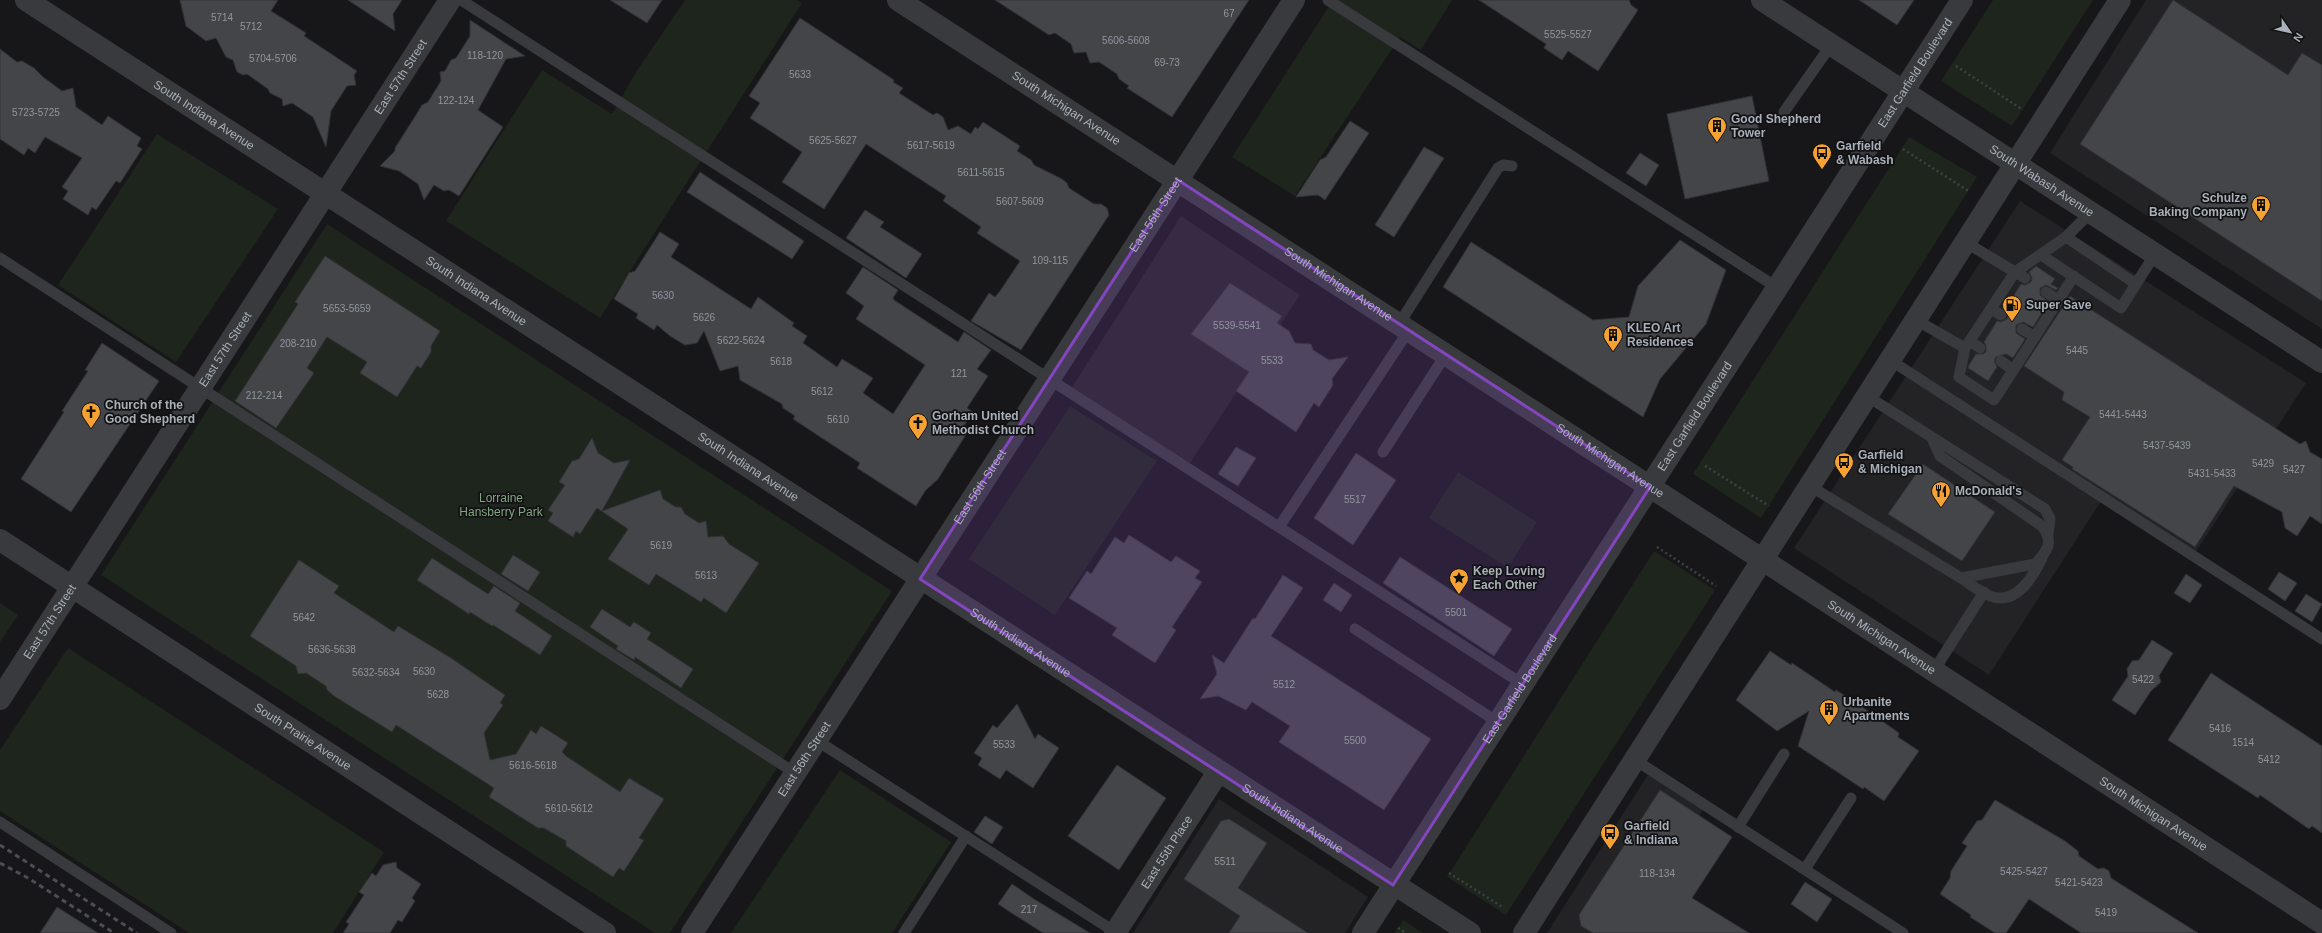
<svg xmlns="http://www.w3.org/2000/svg" width="2322" height="933" viewBox="0 0 2322 933" font-family="Arial,sans-serif">
	<style>
		.built { fill: #232326 }
		.green { fill: #1d251d }
		.building { fill: #434549; stroke: #313235 }
		.lines { fill: none; stroke-linecap: round; stroke-linejoin: round }
		.path { stroke: #3e4146; stroke-width: 2.5; stroke-dasharray: 2 3; stroke-linecap: butt }
		.service { stroke: #383a3e; stroke-width: 11 }
		.minor { stroke: #383a3e; stroke-width: 22 }
		.tertiary { stroke: #383a3e; stroke-width: 22 }
		.rail { stroke: #4b4e54; stroke-width: 3; stroke-dasharray: 5 4; stroke-linecap: butt }
		.marked { fill: #8446be; fill-opacity: 0.2; stroke: #8446be; stroke-width: 3; stroke-linejoin: round }
		.labels { text-anchor: middle; dominant-baseline: central; stroke-width: 3.5; stroke-linejoin: round; paint-order: stroke }
		.number-label { font-size: 10px; fill: #90959d }
		.street-label { font-size: 12px; fill: #a9b0b9; stroke: #121214 }
		.poi-label { font-size: 12px; font-weight: bold; fill: #a9b0b9; stroke: #121214; text-anchor: start }
		.park-label { font-size: 12px; fill: #81a580; stroke: #121214 }
	</style>
	<rect width="100%" height="100%" fill="#171719"/>
	<g class="built">
		<path d="M2146,0h176v329l-272,-176z"/>
		<path d="M2020,201l286,182 -113,173 -90,-58 -114,177 -195,-127z"/>
		<path d="M1181,216l119,79 -113,173 -118,-76z"/>
		<path d="M1651,770l55,35 -83,128h-76z"/>
		<path d="M1219,799l149,98 -23,36h-212z"/>
	</g>
	<g class="green">
		<path d="M685,0h112l5,3 -202,315 -154,-97 96,-151 70,44 24,-42z"/>
		<path d="M1333,0h119l-31,50 -21,-13 -105,159 -63,-39z"/>
		<path d="M1993,0h100l-81,126 -71,-45z"/>
		<path d="M157,134l121,75 -102,153 -118,-77z"/>
		<path d="M1909,137l68,40 -216,341 -68,-44z"/>
		<path d="M327,224l565,367 -222,342h-15l-554,-358z"/>
		<path d="M1070,406l87,55 -102,154 -86,-56z"/>
		<path d="M1458,472l79,50 -29,46 -79,-50z"/>
		<path d="M1654,551l61,39 -209,325 -59,-38z"/>
		<path d="M0,603l18,12 -18,27z"/>
		<path d="M68,648l316,204 -51,81h-144l-189,-122v-61z"/>
		<path d="M840,770l111,72 -59,91h-161z"/>
		<path d="M1403,920l20,13h-28z"/>
	</g>
	<g class="building">
		<path d="M180,0h98l-7,11 35,22 -2,3 53,35 -3,4 2,10 -9,1 -16,25 -5,36 -13,-30 -21,-14 -9,3 -1,-7 -12,-6 -2,-4 -21,-15 -4,1 -6,-3 -4,-12 -7,-3 -10,-19 -10,3 -20,-15z"/>
		<path d="M348,0h54l-9,14 2,17z"/>
		<path d="M610,0h52l-15,23z"/>
		<path d="M995,0h254l-77,117 -45,-29 2,-2 -10,-7 -2,-5 -18,-12 -9,1 -4,-11 -12,1 -3,-9 -16,-11 -6,2z"/>
		<path d="M1479,0h150l2,5 7,5 -40,61 -30,-20 -6,9 -18,-12 2,-4z"/>
		<path d="M1859,0h55l-17,25z"/>
		<path d="M2173,0l115,75 14,-22 20,12v236l-242,-157z"/>
		<path d="M800,18l94,62 -1,2 10,6 -4,5 34,22 4,-2 6,4 5,13 10,-4 13,8 4,-7 3,2 5,-7 37,24 -3,5 14,9 3,5 28,14 5,4 2,5 25,16h7l6,4 2,7 -88,135 -50,-29 18,-28 6,4 5,-6 20,-30 -43,-28 4,-6 -38,-26 3,-5 -80,-52 -42,65 -42,-27 20,-30 -52,-34 10,-15 -11,-7z"/>
		<path d="M470,20l55,36 -19,3 -28,51 25,17 -44,69 -10,-6 -5,1 -10,-6 -10,15 -6,-16 -19,-13 -19,-5 15,-15v-3l21,-33 6,-10 6,-3 13,-21 -1,-9 5,-1 6,-11 5,-2 14,-22z"/>
		<path d="M0,49l17,13 5,-1 12,7 9,9 19,14 11,-3 3,19 26,18 6,-9 33,22 -4,8 5,3 -22,34 -4,-2 -20,29 -4,-3 -4,8 -25,-16 5,-8 -6,-4 20,-29 -37,-21 -10,16 -7,-5 -4,7 -24,-16z"/>
		<path d="M1752,96l17,85 -84,18 -18,-85z"/>
		<path d="M1350,121l19,12 -44,67 -7,-5 -22,2 24,-37 6,-3z"/>
		<path d="M1424,147l20,11 -50,79 -19,-12z"/>
		<path d="M1640,153l19,12 -13,21 -20,-13z"/>
		<path d="M700,172l104,69 -12,18 -105,-67z"/>
		<path d="M865,210l19,12 -4,5 42,27 -16,24 -60,-40z"/>
		<path d="M660,232l19,12 -8,13 80,52 7,-12 36,26 -2,3 15,10 -4,7 34,24 5,-8 31,19 -10,15 30,21 32,-49 -69,-46 8,-13 -18,-13 17,-26 35,23 -5,8 1,2 64,42 6,-10 27,18 -14,19 11,7 -21,32 6,4 -11,17 5,4 -29,46 -13,12 -9,15 -59,-38 3,-5 -67,-44 2,-3 -12,-8 -1,-4 -42,-24 -2,-14 -18,5 -16,-40 -7,12 -12,2 -15,-9 -13,-11 -3,5 -18,-12 2,-4 -24,-15 15,-26 6,-2z"/>
		<path d="M1680,240l46,30 -20,54 -46,55 -17,38 -200,-130 28,-45 122,78 36,-3 9,-31z"/>
		<path d="M325,256l115,75 -9,15v6l-10,16 -4,-2 -20,31 -37,-24 7,-11 -40,-25 -20,31 7,5 -38,55 -41,-27 63,-97 -3,-2z"/>
		<path d="M2036,266l19,13 -4,5 7,4 -2,2 -10,-5 -6,3v7l9,7 -16,25 -10,-5 -7,3v8l9,6 -12,19 -7,-4 -10,3 -2,4 3,6 -9,14 -20,-13 1,-3 7,-11h7l3,-2v-7l-2,-3 13,-21 4,1 6,-3 1,-4 -3,-6 16,-25 4,1 6,-3 1,-4 -3,-6z"/>
		<path d="M1230,283l52,33 -5,7 12,8 6,12 16,1 2,6 16,10 19,-3 -16,22 1,6 -14,22 -5,-4 -18,29 -60,-41 13,-19 -58,-38z"/>
		<path d="M2070,296l230,148 6,-3 4,11 12,7v65l-12,-8 -13,20 -12,-8 -3,-16 -48,-26 -39,61 -123,-78 1,-2 -11,-7 28,-43 -28,-17 2,-8 -40,-26z"/>
		<path d="M102,343l57,38 -88,131 -50,-33 43,-67 -2,-1 26,-40 -3,-1z"/>
		<path d="M592,438l6,15 16,10 16,-3 -28,51 58,-21 3,9 13,8h5l4,7 14,9 7,-2 2,16 15,-1 6,8 30,19 -33,50 -22,-15 -3,4 -45,-28 -7,11 -41,-26 20,-30 -31,-21 -17,26 -4,-3 -3,6 -25,-16 5,-8 -5,-3 17,-25 -6,-3 13,-21 7,-2z"/>
		<path d="M1236,447l20,11 -18,28 -20,-12z"/>
		<path d="M1356,453l40,27 -43,65 -39,-27z"/>
		<path d="M1923,464l72,48 -33,49 -74,-47z"/>
		<path d="M1129,535l42,27 5,-6 24,15 -5,7 7,4 -30,45 4,3 -21,33 -43,-28 5,-7 -48,-30 18,-27 4,3 24,-37 9,6z"/>
		<path d="M513,555l27,17 -12,19 -27,-17z"/>
		<path d="M1400,557l112,72 -18,27 -111,-73z"/>
		<path d="M432,558l56,36 6,-8 26,17 -5,8 37,25 -12,19 -47,-30 -1,1 -22,-14 -1,2 -52,-34z"/>
		<path d="M299,560l40,26 -5,7 60,39 4,-6 53,32 54,37 -5,8 3,2 -19,28 6,27 26,-6 15,-24 5,4 5,-8 27,17 -6,9 4,4 54,36 9,-14 35,21 -25,39 5,2 -20,31 -5,-3 -6,9 -47,-31v-5l-22,-13h-6l-49,-31 5,-9 -98,-63 -4,7 -21,-13 -37,-23 -7,-6 -1,-4 -20,-13 -8,1 -2,-8 -46,-30z"/>
		<path d="M2279,572l18,11 -12,18 -17,-12z"/>
		<path d="M2186,574l16,11 -12,18 -16,-10z"/>
		<path d="M1283,575l20,13 -32,48 160,103 -47,71 -105,-68 11,-16 -38,-24 -6,8 -28,-14 -18,3 17,-25 -5,-19 12,8 29,-45 2,1z"/>
		<path d="M1334,583l18,12 -11,17 -18,-12z"/>
		<path d="M2306,594l16,10 -10,18 -17,-11z"/>
		<path d="M602,609l28,18 4,-5 17,11 -4,6 46,30 -12,19 -46,-31 -1,3 -18,-11 2,-3 -28,-19z"/>
		<path d="M2152,640l21,13 -14,23 2,6 -10,9 -16,24 -23,-15 16,-24 -1,-7 5,-8 7,-1z"/>
		<path d="M1770,651l21,14 1,-2 43,29 1,-2 22,14 41,29 -1,4 21,14 -35,50 -20,-14 -1,2 -65,-43 11,-35 -32,20 -41,-31z"/>
		<path d="M2211,673l111,73v87l-10,-7 -3,3 -49,-34 -2,3 -90,-58z"/>
		<path d="M1017,704l18,35 3,-5 21,14 -26,40 -27,-18 -6,9 -22,-14 4,-7 -8,-5 19,-28 4,3z"/>
		<path d="M1117,765l49,33 -47,72 -51,-34z"/>
		<path d="M1660,790l72,47 -40,61 57,35h-156l-12,-7 -2,-11z"/>
		<path d="M1995,800l70,41 13,10 1,5 19,13 6,-1 5,3 2,7 87,55h-117l-52,-34 -23,34h-11l-25,-16 1,-2 -31,-21 10,-16 1,-7 16,-25 -5,-3 15,-22 5,-1z"/>
		<path d="M985,816l18,11 -11,17 -18,-12z"/>
		<path d="M1229,819l38,24 -29,45 70,45h-79l11,-17 -56,-37 37,-58z"/>
		<path d="M396,862l1,6 24,16 -9,14 3,3 -13,21 -4,-2 -8,13h-47l6,-9 -3,-2 18,-27 -5,-3 13,-19 4,3 7,-11z"/>
		<path d="M1805,882l27,17 -15,23 -26,-18z"/>
		<path d="M1012,884l22,15 56,34h-47l-33,-21 -12,-8z"/>
		<path d="M57,907l41,26h-58z"/>
	</g>
	<g class="lines">
		<g class="path">
			<path d="M1956,66l67,44"/>
			<path d="M1903,149l67,43"/>
			<path d="M1705,466l64,40"/>
			<path d="M1657,547l59,39"/>
			<path d="M1449,873l55,35"/>
			<path d="M1398,928l8,5"/>
		</g>
		<g class="service">
			<path d="M461,0l1063,685"/>
			<path d="M1328,0l450,288"/>
			<path d="M1784,112l47,-67"/>
			<path d="M2066,237l70,47 19,-30"/>
			<path d="M1965,242l50,30 51,-35 24,-24"/>
			<path d="M2041,255l80,53 15,-24"/>
			<path d="M0,258l795,515"/>
			<path d="M2046,292l12,8"/>
			<path d="M1991,309l10,6"/>
			<path d="M1916,320l49,28 50,-76 10,6"/>
			<path d="M1399,324l99,-156 5,-3 9,1"/>
			<path d="M2022,329l13,8"/>
			<path d="M1970,341l10,7"/>
			<path d="M1965,348l-6,29 35,23 80,-124"/>
			<path d="M1890,360l432,279"/>
			<path d="M2001,361l12,9"/>
			<path d="M1867,396l178,113 5,10 -2,15"/>
			<path d="M1383,452l63,-98"/>
			<path d="M1810,486l151,92 74,-14c13,-13 19,-23 7,-38l-102,-70 -8,-18"/>
			<path d="M1279,527l130,-197"/>
			<path d="M1961,578c9,6 19,14 29,18 26,10 43,-19 52,-38"/>
			<path d="M1355,629l144,94"/>
			<path d="M1933,672l51,-80"/>
			<path d="M816,740l299,192"/>
			<path d="M1635,760l268,173"/>
			<path d="M0,822l171,111"/>
			<path d="M1738,827l46,-73"/>
			<path d="M1805,869l46,-71"/>
			<path d="M904,933l62,-97"/>
		</g>
		<g class="minor">
			<path id="s1" d="M1762,0l560,362"/>
			<path id="s2" d="M0,540l605,393"/>
			<path id="s3" d="M0,699l450,-699"/>
			<path id="s4" d="M692,933l602,-933"/>
			<path id="s5" d="M1115,933l103,-161"/>
		</g>
		<g class="tertiary">
			<path id="s6" d="M26,0l1444,933"/>
			<path id="s7" d="M898,0c476,305 949,616 1424,923"/>
			<path id="s8" d="M1363,933l599,-933"/>
			<path d="M1524,933l596,-933"/>
		</g>
		<g class="rail">
			<path d="M0,845l137,88"/>
			<path d="M0,863l28,15 86,55"/>
		</g>
	</g>
	<path class="marked" d="M1178,180l472,307 -257,398 -473,-306z"/>
	<defs>
		<g id="building-pin" transform="scale(1)"><path d="M0 17L-7.5 6A9.5 9.5 0 1 1 7.5 6Z" fill="#f5a233" stroke="#121214"/><path d="M-4-6H4V6H1V3H-1V6H-4ZM-2.5-4.3h1.7v1.8h-1.7ZM.8-4.3h1.7v1.8H.8ZM-2.5-1h1.7V.8h-1.7ZM.8-1h1.7V.8H.8Z" fill="#111"/></g>
		<g id="bus-pin" transform="scale(1)"><path d="M0 17L-7.5 6A9.5 9.5 0 1 1 7.5 6Z" fill="#f5a233" stroke="#121214"/><path d="M-5-6H5V4H4V6H2V4H-2V6H-4V4H-5ZM-3.5-4V0h7V-4ZM-3.5 1.2v1.5H-2V1.2ZM2 1.2v1.5H3.5V1.2Z" fill="#111"/></g>
		<g id="fuel-pin" transform="scale(1)"><path d="M0 17L-7.5 6A9.5 9.5 0 1 1 7.5 6Z" fill="#f5a233" stroke="#121214"/><path d="M-5.5-6h7V0h2V4h1.3V-2.5L3-4.5l.8-.8L6-3V5H2.5V1h-1V6h-7ZM-4.2-4.7v3.2H.2V-4.7Z" fill="#111"/></g>
		<g id="church-pin" transform="scale(1)"><path d="M0 17L-7.5 6A9.5 9.5 0 1 1 7.5 6Z" fill="#f5a233" stroke="#121214"/><path d="M-1.2-6h2.4v3.5h3.3v2.4h-3.3V6h-2.4V-.1h-3.3v-2.4h3.3Z" fill="#111"/></g>
		<g id="restaurant-pin" transform="scale(1)"><path d="M0 17L-7.5 6A9.5 9.5 0 1 1 7.5 6Z" fill="#f5a233" stroke="#121214"/><path d="M-5-6h1v4h1v-4h1v4h1v-4h1v5L-1.5 .5V6h-2V.5L-5-1ZM5-6V6H3V1.5H1.5Q1.5-4 5-6Z" fill="#111"/></g>
		<g id="sight-pin" transform="scale(1)"><path d="M0 17L-7.5 6A9.5 9.5 0 1 1 7.5 6Z" fill="#f5a233" stroke="#121214"/><path d="M0-6L1.8-2.2L6-1.7L2.9 1.2L3.7 5.4L0 3.3L-3.7 5.4L-2.9 1.2L-6-1.7L-1.8-2.2Z" fill="#111"/></g>
	</defs>
	<g fill-rule="evenodd">
		<use href="#building-pin" x="1717" y="126"/>
		<use href="#bus-pin" x="1822" y="153"/>
		<use href="#building-pin" x="2261" y="205"/>
		<use href="#fuel-pin" x="2012" y="305"/>
		<use href="#building-pin" x="1613" y="335"/>
		<use href="#church-pin" x="91" y="412"/>
		<use href="#church-pin" x="918" y="423"/>
		<use href="#bus-pin" x="1844" y="462"/>
		<use href="#restaurant-pin" x="1941" y="491"/>
		<use href="#sight-pin" x="1459" y="578"/>
		<use href="#building-pin" x="1829" y="709"/>
		<use href="#bus-pin" x="1610" y="833"/>
	</g>
	<g class="labels">
		<g class="number-label">
			<text x="1229" y="13">67</text>
			<text x="222" y="17">5714</text>
			<text x="251" y="26">5712</text>
			<text x="1568" y="34">5525-5527</text>
			<text x="1126" y="40">5606-5608</text>
			<text x="485" y="55">118-120</text>
			<text x="273" y="58">5704-5706</text>
			<text x="1167" y="62">69-73</text>
			<text x="800" y="74">5633</text>
			<text x="456" y="100">122-124</text>
			<text x="36" y="112">5723-5725</text>
			<text x="833" y="140">5625-5627</text>
			<text x="931" y="145">5617-5619</text>
			<text x="981" y="172">5611-5615</text>
			<text x="1020" y="201">5607-5609</text>
			<text x="1050" y="260">109-115</text>
			<text x="663" y="295">5630</text>
			<text x="347" y="308">5653-5659</text>
			<text x="704" y="317">5626</text>
			<text x="1237" y="325">5539-5541</text>
			<text x="741" y="340">5622-5624</text>
			<text x="298" y="343">208-210</text>
			<text x="2077" y="350">5445</text>
			<text x="1272" y="360">5533</text>
			<text x="781" y="361">5618</text>
			<text x="959" y="373">121</text>
			<text x="822" y="391">5612</text>
			<text x="264" y="395">212-214</text>
			<text x="2123" y="414">5441-5443</text>
			<text x="838" y="419">5610</text>
			<text x="2167" y="445">5437-5439</text>
			<text x="2263" y="463">5429</text>
			<text x="2294" y="469">5427</text>
			<text x="2212" y="473">5431-5433</text>
			<text x="1355" y="499">5517</text>
			<text x="661" y="545">5619</text>
			<text x="706" y="575">5613</text>
			<text x="1456" y="612">5501</text>
			<text x="304" y="617">5642</text>
			<text x="332" y="649">5636-5638</text>
			<text x="424" y="671">5630</text>
			<text x="376" y="672">5632-5634</text>
			<text x="2143" y="679">5422</text>
			<text x="1284" y="684">5512</text>
			<text x="438" y="694">5628</text>
			<text x="2220" y="728">5416</text>
			<text x="1355" y="740">5500</text>
			<text x="2243" y="742">1514</text>
			<text x="1004" y="744">5533</text>
			<text x="2269" y="759">5412</text>
			<text x="533" y="765">5616-5618</text>
			<text x="569" y="808">5610-5612</text>
			<text x="1225" y="861">5511</text>
			<text x="2024" y="871">5425-5427</text>
			<text x="1657" y="873">118-134</text>
			<text x="2079" y="882">5421-5423</text>
			<text x="1029" y="909">217</text>
			<text x="2106" y="912">5419</text>
		</g>
		<g class="street-label">
			<text stroke="none"><textPath href="#s8" startOffset="1022">East Garfield Boulevard</textPath></text>
			<text stroke="none"><textPath href="#s3" startOffset="740">East 57th Street</textPath></text>
			<text stroke="none"><textPath href="#s7" startOffset="200">South Michigan Avenue</textPath></text>
			<text stroke="none"><textPath href="#s6" startOffset="212">South Indiana Avenue</textPath></text>
			<text stroke="none"><textPath href="#s1" startOffset="333">South Wabash Avenue</textPath></text>
			<text stroke="none"><textPath href="#s4" startOffset="855">East 56th Street</textPath></text>
			<text stroke="none"><textPath href="#s7" startOffset="524">South Michigan Avenue</textPath></text>
			<text stroke="none"><textPath href="#s6" startOffset="536">South Indiana Avenue</textPath></text>
			<text stroke="none"><textPath href="#s3" startOffset="416">East 57th Street</textPath></text>
			<text stroke="none"><textPath href="#s8" startOffset="614">East Garfield Boulevard</textPath></text>
			<text stroke="none"><textPath href="#s7" startOffset="848">South Michigan Avenue</textPath></text>
			<text stroke="none"><textPath href="#s6" startOffset="860">South Indiana Avenue</textPath></text>
			<text stroke="none"><textPath href="#s4" startOffset="531">East 56th Street</textPath></text>
			<text stroke="none"><textPath href="#s3" startOffset="92">East 57th Street</textPath></text>
			<text stroke="none"><textPath href="#s7" startOffset="1172">South Michigan Avenue</textPath></text>
			<text stroke="none"><textPath href="#s6" startOffset="1184">South Indiana Avenue</textPath></text>
			<text stroke="none"><textPath href="#s8" startOffset="290">East Garfield Boulevard</textPath></text>
			<text stroke="none"><textPath href="#s2" startOffset="361">South Prairie Avenue</textPath></text>
			<text stroke="none"><textPath href="#s4" startOffset="207">East 56th Street</textPath></text>
			<text stroke="none"><textPath href="#s7" startOffset="1496">South Michigan Avenue</textPath></text>
			<text stroke="none"><textPath href="#s6" startOffset="1508">South Indiana Avenue</textPath></text>
			<text stroke="none"><textPath href="#s5" startOffset="96">East 55th Place</textPath></text>
		</g>
		<g class="poi-label">
			<text x="1731" y="119">Good Shepherd<tspan x="1731" dy="14">Tower</tspan></text>
			<text x="1836" y="146">Garfield<tspan x="1836" dy="14">&amp; Wabash</tspan></text>
			<text x="2247" y="198" text-anchor="end">Schulze<tspan x="2247" dy="14">Baking Company</tspan></text>
			<text x="2026" y="305">Super Save</text>
			<text x="1627" y="328">KLEO Art<tspan x="1627" dy="14">Residences</tspan></text>
			<text x="105" y="405">Church of the<tspan x="105" dy="14">Good Shepherd</tspan></text>
			<text x="932" y="416">Gorham United<tspan x="932" dy="14">Methodist Church</tspan></text>
			<text x="1858" y="455">Garfield<tspan x="1858" dy="14">&amp; Michigan</tspan></text>
			<text x="1955" y="491">McDonald's</text>
			<text x="1473" y="571">Keep Loving<tspan x="1473" dy="14">Each Other</tspan></text>
			<text x="1843" y="702">Urbanite<tspan x="1843" dy="14">Apartments</tspan></text>
			<text x="1624" y="826">Garfield<tspan x="1624" dy="14">&amp; Indiana</tspan></text>
		</g>
		<g class="park-label">
			<text x="501" y="498">Lorraine<tspan x="501" dy="14">Hansberry Park</tspan></text>
		</g>
	</g>
	<g transform="translate(2290 32) rotate(124)" stroke="#121214" stroke-width="3" paint-order="stroke">
	<path d="M0-3L7 15L0 10L-7 15Z" fill="#a9b0b9"/>
	<text y="-6" font-size="11" font-weight="bold" text-anchor="middle" fill="#a9b0b9">N</text>
	</g>
</svg>
